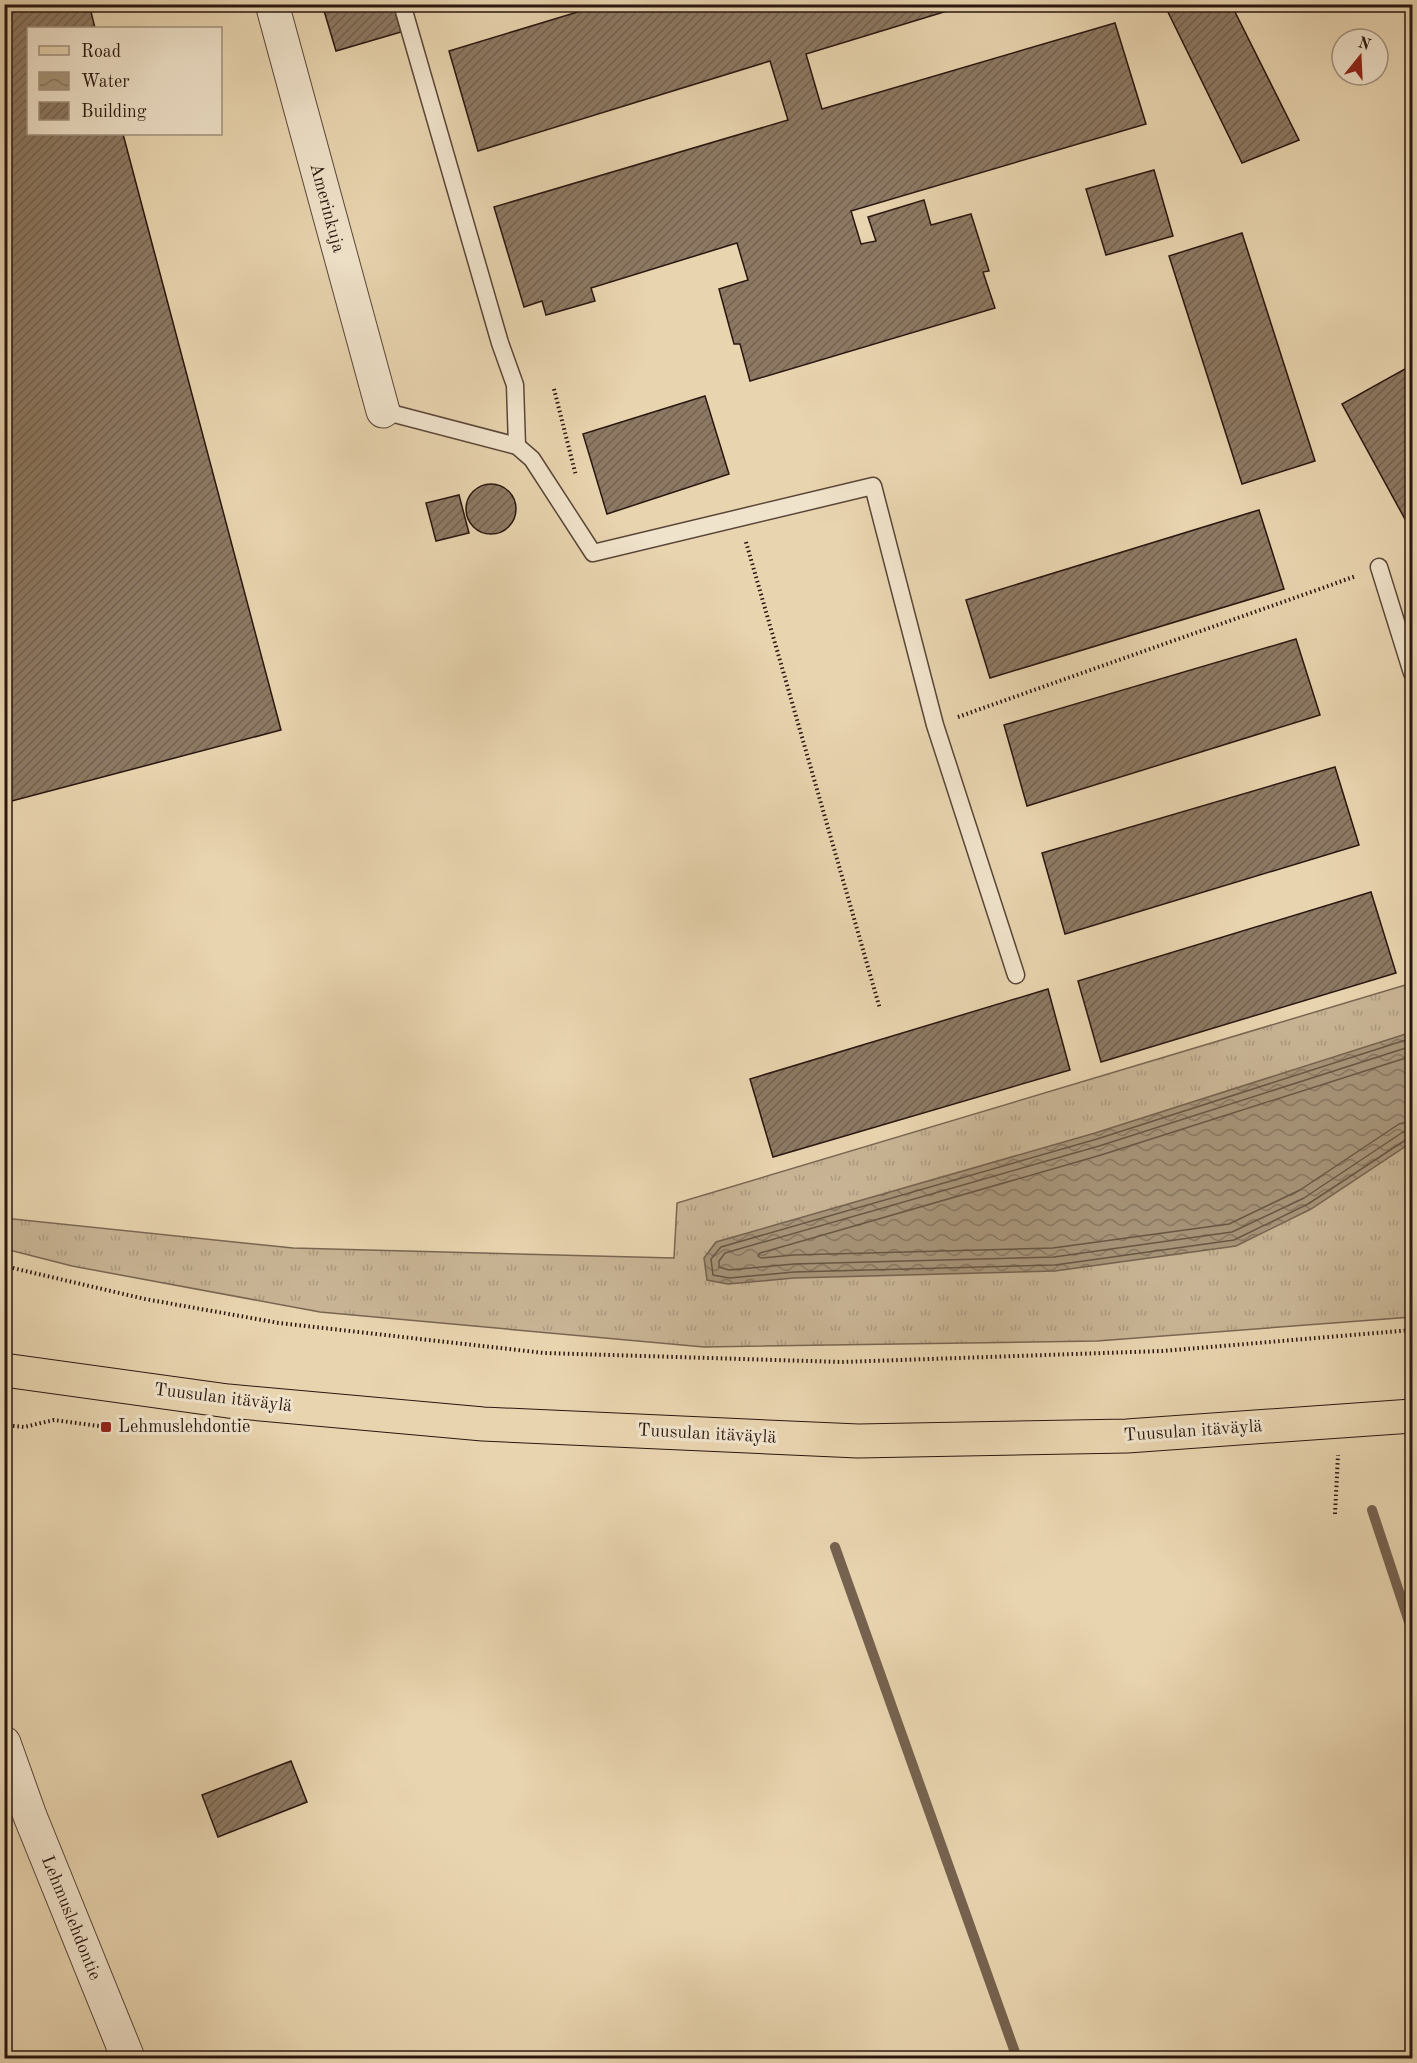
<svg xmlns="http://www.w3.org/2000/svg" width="1417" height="2063" viewBox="0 0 1417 2063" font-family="'Old Standard TT',serif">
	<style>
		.grass { fill: url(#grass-tufts); stroke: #796652; stroke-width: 1.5 }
		.water { fill: url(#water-waves); stroke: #75624f; stroke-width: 1.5 }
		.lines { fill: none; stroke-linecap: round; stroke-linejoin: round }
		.shore { stroke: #685644; stroke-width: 1.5 }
		.stream { stroke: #75624f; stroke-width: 10 }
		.building { fill: url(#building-hatch); stroke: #2a1710; stroke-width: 1.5 }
		.lane-casing { stroke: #5a4638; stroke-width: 19 }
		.street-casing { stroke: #5a4638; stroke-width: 35 }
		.primary-casing { stroke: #2a1710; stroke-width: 35 }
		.path { stroke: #2a1710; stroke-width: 4; stroke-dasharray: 1.5 3; stroke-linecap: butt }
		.lane { stroke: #f0e3cb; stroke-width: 16 }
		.street { stroke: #f0e3cb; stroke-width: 33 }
		.primary { stroke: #e8d4af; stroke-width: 33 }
		.poi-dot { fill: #8f2418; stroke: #f0e3cb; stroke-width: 2 }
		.labels { text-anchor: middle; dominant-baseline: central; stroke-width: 6; stroke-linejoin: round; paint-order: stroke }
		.street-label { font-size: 18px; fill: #2a1710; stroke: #f0e3cb }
		.poi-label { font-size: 18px; fill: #2a1710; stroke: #f0e3cb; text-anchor: start }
	</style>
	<defs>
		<pattern id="grass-tufts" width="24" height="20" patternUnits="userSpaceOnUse" patternTransform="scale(1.5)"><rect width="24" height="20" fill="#c8b494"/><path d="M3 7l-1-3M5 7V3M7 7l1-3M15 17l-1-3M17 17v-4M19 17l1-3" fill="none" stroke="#ac9a7f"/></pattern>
		<pattern id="water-waves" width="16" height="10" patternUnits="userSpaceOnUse" patternTransform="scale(1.5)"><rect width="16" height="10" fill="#a79479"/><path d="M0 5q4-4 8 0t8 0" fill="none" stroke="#887862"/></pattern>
		<pattern id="building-hatch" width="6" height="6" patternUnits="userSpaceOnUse" patternTransform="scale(1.5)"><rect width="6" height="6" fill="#8d7963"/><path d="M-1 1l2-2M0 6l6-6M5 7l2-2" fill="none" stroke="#736250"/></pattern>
	</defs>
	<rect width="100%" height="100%" fill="#e8d4af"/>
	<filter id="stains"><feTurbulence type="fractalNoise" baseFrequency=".00333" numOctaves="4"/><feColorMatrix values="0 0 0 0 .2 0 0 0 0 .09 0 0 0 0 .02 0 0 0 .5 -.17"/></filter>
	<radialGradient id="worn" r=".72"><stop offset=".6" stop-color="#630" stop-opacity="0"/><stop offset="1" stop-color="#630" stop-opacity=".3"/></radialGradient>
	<path class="grass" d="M1412,983v334l-315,24 -393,6 -384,-35 -248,-46 -67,-17 -1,-31 289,30 381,10 3,-55z"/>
	<path class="water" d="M1412,1032v110l-101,67 -75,37 -181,25 -261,7 -66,6 -21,-4 -3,-22 12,-16 379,-109z"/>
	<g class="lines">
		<g class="shore">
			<path d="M1412,1038l-315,101 -376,108 -10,12 2,16 16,3 65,-6 261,-7 179,-25 74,-36 99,-65 5,-2"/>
			<path d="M1412,1046l-313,100 -374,107 -6,8v6l10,3 65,-6 260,-7 178,-25 72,-34 99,-66 9,-2"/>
			<path d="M1412,1056l-311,99 -341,98 -2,3 3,2 32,-3 260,-7 176,-24 71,-34 99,-66 13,-3"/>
		</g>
		<g class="stream">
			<path d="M1372,1510l40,121"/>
			<path d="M835,1547l182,511"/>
		</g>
	</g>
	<g class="building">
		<path d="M4,4h85l6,24h-67v106h95l158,596 -277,73z"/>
		<path d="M322,4h71l8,28 -65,19z"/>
		<path d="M604,4h366l-164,50 16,55 293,-86 31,101 -295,87 10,33 15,-3 -8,-24 56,-17 7,25 40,-11 18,57 -6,1 12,36 -245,73 -10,-37h-6l-15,-55 29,-9 -11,-37 -146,45 4,13 -49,14 -4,-14 -18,6 -30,-100 294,-87 -18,-59 -292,90 -29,-100z"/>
		<path d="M1164,4h67l68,136 -57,23z"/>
		<path d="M1154,170l19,66 -67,19 -20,-66z"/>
		<path d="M1242,233l73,228 -73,23 -73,-228z"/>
		<path d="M1412,365v167l-70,-128z"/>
		<path d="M705,396l24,78 -122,40 -24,-80z"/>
		<circle cx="491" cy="509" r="25"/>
		<path d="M459,495l10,38 -33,8 -10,-38z"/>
		<path d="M1259,510l25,79 -294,89 -24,-78z"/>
		<path d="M1296,639l24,76 -293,91 -23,-81z"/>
		<path d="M1335,767l24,78 -294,89 -23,-81z"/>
		<path d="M1371,892l25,81 -295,89 -23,-81z"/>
		<path d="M1048,989l22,81 -297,87 -23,-78z"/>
		<path d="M291,1761l16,41 -89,35 -16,-42z"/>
	</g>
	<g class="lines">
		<g class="lane-casing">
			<g id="lane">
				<path d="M402,4l98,339 15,42 2,61"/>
				<path d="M383,411l134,35 15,13 61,94 280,-67 62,239 81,250"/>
				<path d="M1379,567l33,106"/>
			</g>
		</g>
		<g class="street-casing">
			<g id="street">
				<path d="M272,4l111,407"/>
				<path d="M4,1743l26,73 98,242"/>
			</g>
		</g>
		<g class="primary-casing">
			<path id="primary" d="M4,1370l224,31 255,23 375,17 269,-5 285,-20"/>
		</g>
		<g class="path">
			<path d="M554,389l22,87"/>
			<path d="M746,542l134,467"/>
			<path d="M958,717l398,-141"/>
			<path d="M4,1266l141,33 134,24 265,30 298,9 320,-11 250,-21"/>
			<path d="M4,1425l20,2 30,-7 52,7"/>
			<path d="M1335,1514l3,-59"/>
		</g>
		<use href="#lane" class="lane"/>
		<use href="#street" class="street"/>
		<use href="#primary" class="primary"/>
	</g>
	<rect class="poi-dot" x="100" y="1421" width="12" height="12" rx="3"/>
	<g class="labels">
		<g class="street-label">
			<text transform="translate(327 208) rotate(75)">Amerinkuja</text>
			<text transform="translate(223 1398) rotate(7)">Tuusulan itäväylä</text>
			<text transform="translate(1193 1431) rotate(-4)">Tuusulan itäväylä</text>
			<text transform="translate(707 1434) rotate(3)">Tuusulan itäväylä</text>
			<text transform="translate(71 1918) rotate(68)">Lehmuslehdontie</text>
		</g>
		<g class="poi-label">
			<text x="118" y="1427">Lehmuslehdontie</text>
		</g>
	</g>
	<rect width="1417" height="2063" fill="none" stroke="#e8d4af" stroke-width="24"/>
	<rect x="6" y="6" width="1405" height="2051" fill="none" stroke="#2a1710" stroke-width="3"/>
	<rect x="12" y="12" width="1393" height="2039" fill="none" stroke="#2a1710" stroke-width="1.5"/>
	<rect x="27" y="27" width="195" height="108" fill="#f0e3cb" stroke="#a19180" stroke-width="1.5"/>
	<rect x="39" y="46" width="30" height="9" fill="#e8d4af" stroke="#a19180" stroke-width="1.5"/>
	<text x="81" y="57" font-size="18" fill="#2a1710">Road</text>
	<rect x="39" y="72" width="30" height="18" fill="url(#water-waves)" stroke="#a19180" stroke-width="1.5"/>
	<text x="81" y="87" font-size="18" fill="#2a1710">Water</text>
	<rect x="39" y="102" width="30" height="18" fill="url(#building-hatch)" stroke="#a19180" stroke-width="1.5"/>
	<text x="81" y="117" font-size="18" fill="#2a1710">Building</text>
	<g transform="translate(1360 57) rotate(18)"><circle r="28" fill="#f0e3cb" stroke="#a19180" stroke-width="1.5"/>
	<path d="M0-4.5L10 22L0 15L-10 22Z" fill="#8f2418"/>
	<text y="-9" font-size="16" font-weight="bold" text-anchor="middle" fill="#2a1710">N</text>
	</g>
	<rect width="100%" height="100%" filter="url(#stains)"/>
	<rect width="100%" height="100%" fill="url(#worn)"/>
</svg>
